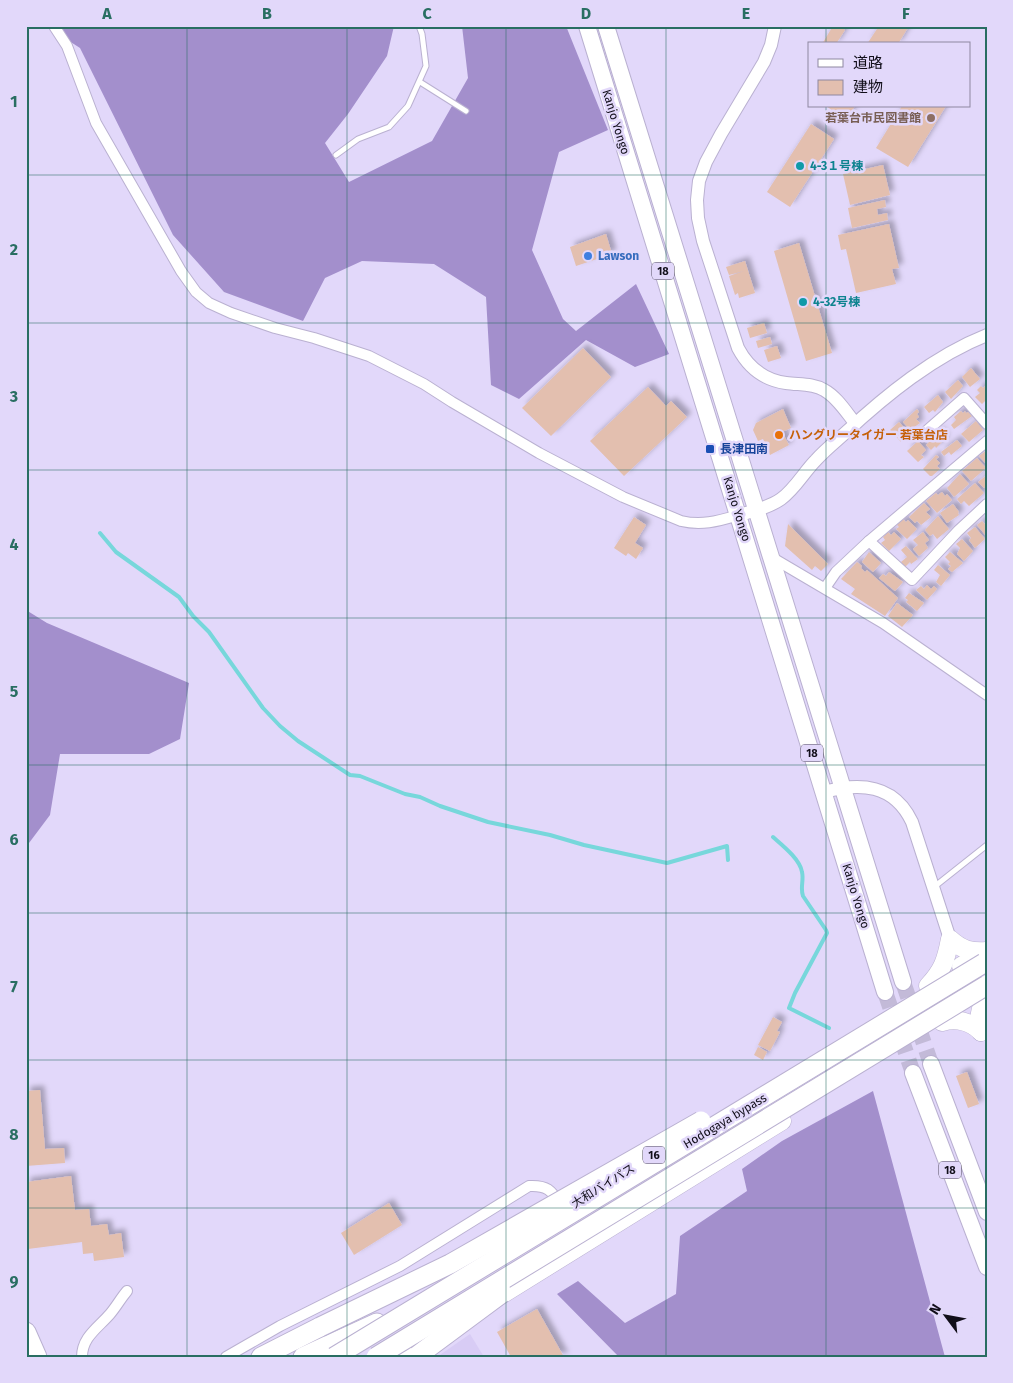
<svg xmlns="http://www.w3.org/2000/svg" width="1013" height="1383" viewBox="0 0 1013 1383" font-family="'Fira Sans','Noto Sans JP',sans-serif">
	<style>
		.built { fill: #d8ccf5 }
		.forest { fill: #a38fcc }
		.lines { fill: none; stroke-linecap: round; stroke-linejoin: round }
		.stream { stroke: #77d7db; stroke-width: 4 }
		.building { fill: #e3bfaf; filter: url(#shadow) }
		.primary-tunnel { stroke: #c3bad8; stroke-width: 16; stroke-dasharray: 16 8; stroke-linecap: butt }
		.service-casing { stroke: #bab1d1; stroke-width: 7 }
		.minor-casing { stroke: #bab1d1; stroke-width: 12 }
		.tertiary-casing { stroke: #bab1d1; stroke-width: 14 }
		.primary-casing { stroke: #bab1d1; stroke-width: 18 }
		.trunk-casing { stroke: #bab1d1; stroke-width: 19 }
		.motorway-casing { stroke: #bab1d1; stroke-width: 21 }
		.service { stroke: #fff; stroke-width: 5 }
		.minor { stroke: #fff; stroke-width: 10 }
		.tertiary { stroke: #fff; stroke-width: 12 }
		.primary { stroke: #fff; stroke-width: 16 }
		.trunk { stroke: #fff; stroke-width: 18 }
		.motorway { stroke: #fff; stroke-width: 19 }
		.motorway-bridge-casing { stroke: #bab1d1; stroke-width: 21; stroke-linecap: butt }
		.motorway-bridge { stroke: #fff; stroke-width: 19 }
		.grid { fill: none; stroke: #296e62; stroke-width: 1; stroke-opacity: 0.55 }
		.education-dot { fill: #8d6e63; stroke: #e2d8fa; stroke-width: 2 }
		.culture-dot { fill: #0f9aa8; stroke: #e2d8fa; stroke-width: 2 }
		.shop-dot { fill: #3f7fe0; stroke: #e2d8fa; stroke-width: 2 }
		.food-dot { fill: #e8710a; stroke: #e2d8fa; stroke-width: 2 }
		.transit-dot { fill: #1a4fb4; stroke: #e2d8fa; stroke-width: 2 }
		.labels { text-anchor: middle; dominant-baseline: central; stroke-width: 5; stroke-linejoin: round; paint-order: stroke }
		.shield { fill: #e2d8fa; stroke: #504b5c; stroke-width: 1 }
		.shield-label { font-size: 11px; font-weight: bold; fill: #110e19 }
		.education-label { font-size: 12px; font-weight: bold; fill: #785e54; stroke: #e2d8fa; text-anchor: end }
		.street-label { font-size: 12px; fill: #110e19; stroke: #e2d8fa }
		.culture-label { font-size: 12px; font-weight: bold; fill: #0d838f; stroke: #e2d8fa; text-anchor: start }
		.shop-label { font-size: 12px; font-weight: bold; fill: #366cbe; stroke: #e2d8fa; text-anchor: start }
		.food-label { font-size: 12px; font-weight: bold; fill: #c56008; stroke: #e2d8fa; text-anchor: start }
		.transit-label { font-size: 12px; font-weight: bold; fill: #164399; stroke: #e2d8fa; text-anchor: start }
		.neatline { fill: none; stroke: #296e62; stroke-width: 2 }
		.grid-label { font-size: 16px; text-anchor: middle; font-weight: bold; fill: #296e62 }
	</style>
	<defs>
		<filter id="shadow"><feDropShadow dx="4.5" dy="-4.5" stdDeviation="2.5" flood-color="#0004"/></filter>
	</defs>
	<rect width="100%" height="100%" fill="#e2d8fa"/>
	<path class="built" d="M470,1334l14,23h-47z"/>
	<g class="forest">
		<path d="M46,26h348l-7,30 -39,58 -23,29 24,39 83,-41 36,-63 -6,-52h104l42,104 -49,22 -27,98 31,69 13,12 60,-47 33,70 -34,13 -49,-27 -67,59 -28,-14 -5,-88 -52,-33 -72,-3 -37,17 -22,43 -79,-29 -51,-57 -93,-187z"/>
		<path d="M26,610l21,13 142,60 -9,56 -31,15h-89l-10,61 -24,32z"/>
		<path d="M873,1091l72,266h-326l-62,-63 21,-13 47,42 51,-29 4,-58 67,-45 -5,-22 40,-28z"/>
	</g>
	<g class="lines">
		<g class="stream">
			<path d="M100,533l16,19 63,45 14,19 16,16 54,76 17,18 18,15 52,34 10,1 45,18 15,3 20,9 48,16 62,13 34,10 83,18 60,-17 1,14"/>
			<path d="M773,837c9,8 27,22 29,35 2,8 -2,16 1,24l23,34 1,3 -32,60 -6,15 40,20"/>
		</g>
	</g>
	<g class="building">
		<path d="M833,26h6l6,4 -9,14h-14z"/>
		<path d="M879,26h30l-11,18h-31z"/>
		<path d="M826,106h29l-9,14z"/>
		<path d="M902,106h44l-38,61 -32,-19z"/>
		<path d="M811,124l23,15 -44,68 -23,-15z"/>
		<path d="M883,165l7,30 -40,10 -7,-31z"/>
		<path d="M885,200l1,7 -9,2 1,6 9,-2 1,7 -36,8 -4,-20z"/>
		<path d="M889,224l10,44 -7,1 4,15 -40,9 -10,-44 -5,1 -3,-15z"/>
		<path d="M606,234l6,20 -36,12 -6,-19z"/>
		<path d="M799,243l33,110 -26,8 -32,-110z"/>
		<path d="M745,261l10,32 -16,5 -1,-5 -3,2 -6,-19 15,-5 -15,4 -3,-8z"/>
		<path d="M764,323l3,10 -17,5 -3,-10z"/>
		<path d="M770,337l2,7 -14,4 -2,-7z"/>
		<path d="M777,346l4,12 -13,4 -4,-12z"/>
		<path d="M583,348l28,29 -60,59 -29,-28z"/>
		<path d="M971,368l9,11 -10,8 -8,-10z"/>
		<path d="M958,380l5,6 -12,13 -6,-7z"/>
		<path d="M981,386l2,2 2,-2 2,1v12l-5,5 -7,-7 5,-4 -3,-3z"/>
		<path d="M648,387l18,19 5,-5 16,16 -63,59 -34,-35z"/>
		<path d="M938,395l5,7 -8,10 -2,-2 -4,3 -5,-6z"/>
		<path d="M783,409l8,19 -9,4 7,13 -19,10 -7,-16 -5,2 -5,-11 3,-7z"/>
		<path d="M917,409l2,3 -2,2 2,3 -3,2 4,4 -10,7 -7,-8z"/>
		<path d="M961,411l2,2 2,-2 1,2 2,-1 4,4 -18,13 -3,-4 5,-5 -2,-3z"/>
		<path d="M976,421l7,9 -14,12 -8,-8z"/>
		<path d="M899,422l9,10 -1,2 1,1 -7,7 -11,-12z"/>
		<path d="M939,431l6,8 -9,9 -1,-2 -4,4 -5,-5z"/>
		<path d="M957,440l5,6 -11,9 -2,-3 -5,4 -3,-4z"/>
		<path d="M918,441l8,9 -5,5 3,2 -6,5 -11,-11z"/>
		<path d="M987,450v15l-8,-9z"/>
		<path d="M936,455l3,2 -3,2 4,4 -3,3 3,3 -8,7h-2l-7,-7z"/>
		<path d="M977,458l9,10 -15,13 -9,-10z"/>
		<path d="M960,474l9,10 -15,13 -7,-9z"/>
		<path d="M987,475v11l-3,2 -6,-6z"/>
		<path d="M975,483l9,10 -15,13 -5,-5 -3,3 -4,-5z"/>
		<path d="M942,492l3,4 2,-2 5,6 -15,13 -11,-12 10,-8 2,2z"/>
		<path d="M924,503l6,6 -4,3 5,5 -10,8 -4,-4 -2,2 -6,-6z"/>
		<path d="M953,504l6,8 -1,1 1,2 -12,8 -7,-10z"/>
		<path d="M938,516l11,13 -12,10 -4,-5 -3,2 -5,-6z"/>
		<path d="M634,517l12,8 -11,18 8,5 -7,11 -8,-6 -2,3 -12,-8z"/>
		<path d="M903,519l3,3 2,-2 9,9 -10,10 -11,-10 3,-2 -2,-2z"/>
		<path d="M982,521l3,3 2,-1v14l-10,-12z"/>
		<path d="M788,524l40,40 -7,7 -6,-5 -3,4 -27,-24z"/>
		<path d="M975,527l10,12 -10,9 -6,-8 2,-2 -4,-5z"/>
		<path d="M888,532l3,3 3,-3 7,7 -12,12 -8,-8 4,-3 -2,-3z"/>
		<path d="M923,532l6,8 -4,3 3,5 -9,8 -6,-7 5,-4 -5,-5z"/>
		<path d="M962,539l11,12 -9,10 -7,-7 3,-6 -4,-4z"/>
		<path d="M906,546l12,13 -7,5 -1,-2 -5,5 -4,-5 6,-5 -6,-7z"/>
		<path d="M869,552l12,11 -8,9 -11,-10z"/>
		<path d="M950,552l13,11 -11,9 -4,-3 3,-3 -3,-2 2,-2 -5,-5z"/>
		<path d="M857,562l5,4 -1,2 4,4 2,-2 31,28 -13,18 -34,-22 4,-5 -14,-10z"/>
		<path d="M938,565l12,10 -9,11 -5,-4 4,-7 -6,-5z"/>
		<path d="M889,572l14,10 -8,9 -16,-13 4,-4 3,2z"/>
		<path d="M927,585l4,4 3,-3 3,3 -10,11 -11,-10 5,-4 3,3z"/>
		<path d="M909,593l15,10 -7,8 -11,-9 2,-2 -3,-2z"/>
		<path d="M897,603l16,12 -11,12 -14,-11z"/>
		<path d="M773,1017l9,5 -5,9 3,1 -10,19 -12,-6z"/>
		<path d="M758,1047l9,5 -4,8 -9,-5z"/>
		<path d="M967,1072l12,32 -11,4 -12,-32z"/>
		<path d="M40,1090l5,59 19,-1 1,15 -39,3v-75z"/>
		<path d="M71,1176l4,34 14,-1 2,17 16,-2 2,11 12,-2 3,24 -30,4 -1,-8 -10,1 -1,-12 -54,7 -2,-67z"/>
		<path d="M389,1203l13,22 -48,30 -13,-22z"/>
		<path d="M537,1309l27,48h-53l-14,-25z"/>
	</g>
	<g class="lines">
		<g class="primary-tunnel">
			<path d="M903,982l28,82"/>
			<path d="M885,992l28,81"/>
		</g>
		<g class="service-casing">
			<g id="service">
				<path d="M420,82l46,29"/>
				<path d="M336,155l22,-16 31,-12 19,-21 18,-40 -4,-32 -3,-8"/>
				<path d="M934,887l53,-42"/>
			</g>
		</g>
		<g class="minor-casing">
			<g id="minor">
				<path d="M54,26l13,20 29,77 85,148 15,21 13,11 22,10 44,15 39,10 55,18 55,28 28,18 87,51 84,44 58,24c21,5 37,0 58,-6"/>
				<path d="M923,434l41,-36 23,26"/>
				<path d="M869,541l43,39 46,-49 29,-27"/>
				<path d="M771,557l112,66 104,72"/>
				<path d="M825,588l11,-16 33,-31 118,-100"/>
				<path d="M82,1357c0,-20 16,-29 28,-43 6,-7 11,-16 17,-23"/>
				<path d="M226,1357l54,-31 120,-60 129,-80c18,-1 22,4 32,19"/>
			</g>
		</g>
		<g class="tertiary-casing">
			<g id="tertiary">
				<path d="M775,26l-4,19 -7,17 -43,72 -15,28 -7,19 -2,19 1,18 5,23 35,107c10,19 26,32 48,35 13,2 26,0 38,7 13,7 22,22 31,33"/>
				<path d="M739,515c14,-4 29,-7 42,-16 14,-10 23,-27 35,-39 9,-10 19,-18 28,-26 42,-39 90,-78 143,-99"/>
				<path d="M824,792c36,-10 70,-8 88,30l38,117"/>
			</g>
		</g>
		<g class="primary-casing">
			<g id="primary">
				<path d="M587,26l298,966"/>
				<path d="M606,26l297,956"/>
				<path d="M931,1064l56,148"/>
				<path d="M913,1073l74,194"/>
			</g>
		</g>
		<g class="trunk-casing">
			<g id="trunk">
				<path d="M961,966l26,-15"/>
				<path d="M928,986c15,-16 18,-26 22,-47 12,11 21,13 37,12"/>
				<path d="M942,1022c14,-4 29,-1 39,10"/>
				<path d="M981,1032c-3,-12 -2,-25 6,-34"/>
				<path d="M490,1302l292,-181"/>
				<path d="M401,1357l26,-16"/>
			</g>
		</g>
		<g class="motorway-casing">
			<g id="motorway">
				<path d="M26,1332l11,25"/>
				<path d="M261,1357l59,-30"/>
				<path d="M303,1357l74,-34"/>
			</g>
		</g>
		<use href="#service" class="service"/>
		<use href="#minor" class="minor"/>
		<use href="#tertiary" class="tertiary"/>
		<use href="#primary" class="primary"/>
		<use href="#trunk" class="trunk"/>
		<use href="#motorway" class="motorway"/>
		<g class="motorway-bridge-casing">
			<g id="motorway-bridge">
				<path d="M320,1327l130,-63 251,-143"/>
				<path d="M417,1356l85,-63"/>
				<path d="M334,1357l650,-394"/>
				<path d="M376,1357l611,-372"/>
			</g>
		</g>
		<use href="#motorway-bridge" class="motorway-bridge"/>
	</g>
	<path class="grid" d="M187,26v1331M347,26v1331M506,26v1331M666,26v1331M826,26v18M826,106v1251M26,175h961M26,323h961M26,470h961M26,618h961M26,765h961M26,913h961M26,1060h961M26,1208h961"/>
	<circle class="education-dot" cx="931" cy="118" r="5"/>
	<g class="culture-dot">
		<circle cx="800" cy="166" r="5"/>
		<circle cx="803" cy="302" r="5"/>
	</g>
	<circle class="shop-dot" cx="588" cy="256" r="5"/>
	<circle class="food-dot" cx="779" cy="435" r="5"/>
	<rect class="transit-dot" x="705" y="444" width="10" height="10" rx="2.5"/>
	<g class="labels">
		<g class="shield">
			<rect x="652" y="262.5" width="22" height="17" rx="4"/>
			<rect x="801" y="744.5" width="22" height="17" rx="4"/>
			<rect x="643" y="1146.5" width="22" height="17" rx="4"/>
			<rect x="939" y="1161.5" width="22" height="17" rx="4"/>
		</g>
		<g class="shield-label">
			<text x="663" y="271">18</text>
			<text x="812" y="753">18</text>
			<text x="654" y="1155">16</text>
			<text x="950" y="1170">18</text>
		</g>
		<g class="education-label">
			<text x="921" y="118">若葉台市民図書館</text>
		</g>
		<g class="street-label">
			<text transform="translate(616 122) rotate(73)">Kanjo Yongo</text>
			<text transform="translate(737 509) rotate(73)">Kanjo Yongo</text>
			<text transform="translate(856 896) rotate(73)">Kanjo Yongo</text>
			<text transform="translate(725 1121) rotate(-31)">Hodogaya bypass</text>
			<text transform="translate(603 1186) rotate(-32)">大和バイパス</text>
		</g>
		<g class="culture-label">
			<text x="810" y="166">4-3１号棟</text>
			<text x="813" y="302">4-32号棟</text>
		</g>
		<g class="shop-label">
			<text x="598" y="256">Lawson</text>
		</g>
		<g class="food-label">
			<text x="789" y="435">ハングリータイガー 若葉台店</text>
		</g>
		<g class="transit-label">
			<text x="720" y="449">長津田南</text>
		</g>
	</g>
	<rect width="1013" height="1383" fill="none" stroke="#e2d8fa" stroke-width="55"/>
	<rect x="808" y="42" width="162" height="65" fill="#e2d8fa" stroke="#8e87a0"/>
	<rect x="818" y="59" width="25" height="8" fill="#ffffff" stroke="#8e87a0"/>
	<text x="853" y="68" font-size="15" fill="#110e19">道路</text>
	<rect x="818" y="80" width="25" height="15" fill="#e3bfaf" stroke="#8e87a0"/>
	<text x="853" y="92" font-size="15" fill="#110e19">建物</text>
	<g transform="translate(946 1316) rotate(302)" stroke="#e2d8fa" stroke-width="4" paint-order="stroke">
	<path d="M0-4L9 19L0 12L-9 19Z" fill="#110e19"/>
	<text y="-8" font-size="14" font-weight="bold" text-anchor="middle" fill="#110e19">N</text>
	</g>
	<rect x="28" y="28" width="958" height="1328" class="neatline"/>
	<g class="grid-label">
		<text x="107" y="19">A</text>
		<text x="267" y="19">B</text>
		<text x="427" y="19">C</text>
		<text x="586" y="19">D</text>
		<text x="746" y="19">E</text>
		<text x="906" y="19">F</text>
		<text x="14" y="107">1</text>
		<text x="14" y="255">2</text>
		<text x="14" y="402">3</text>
		<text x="14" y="550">4</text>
		<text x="14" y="697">5</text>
		<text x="14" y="845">6</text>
		<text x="14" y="992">7</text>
		<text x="14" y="1140">8</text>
		<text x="14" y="1287">9</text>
	</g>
</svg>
